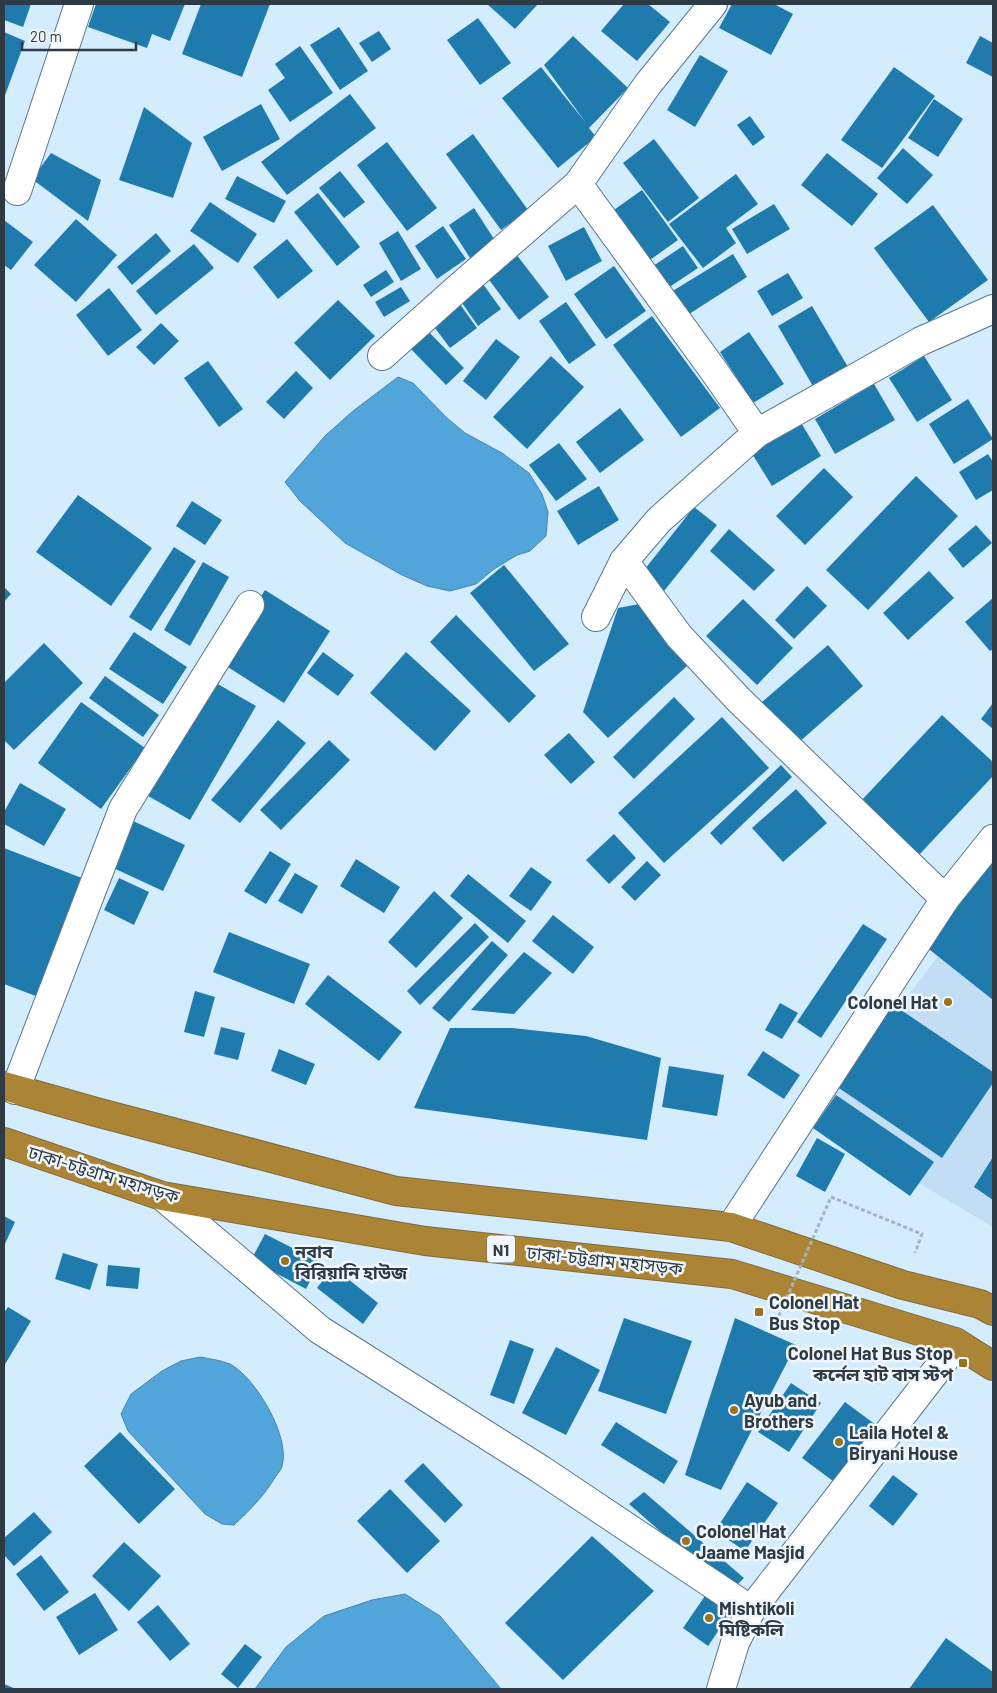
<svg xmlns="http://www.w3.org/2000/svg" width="997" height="1693" viewBox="0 0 997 1693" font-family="Barlow,'Noto Sans Bengali',sans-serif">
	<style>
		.built { fill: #c1def5 }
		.water { fill: #51a5db; stroke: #4785ae }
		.building { fill: #1f7aad }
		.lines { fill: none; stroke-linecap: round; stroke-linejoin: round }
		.street-casing { stroke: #5b778b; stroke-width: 30 }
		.highway-casing { stroke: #806b3a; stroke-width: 30 }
		.path { stroke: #a1b6c5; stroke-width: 3; stroke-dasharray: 4 2.5; stroke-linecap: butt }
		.street { stroke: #fff; stroke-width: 28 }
		.highway { stroke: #ab8535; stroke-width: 28 }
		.path-bridge { stroke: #a1b6c5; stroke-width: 3; stroke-dasharray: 4 2.5; stroke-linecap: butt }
		.poi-dot { fill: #99731e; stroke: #f0f6fb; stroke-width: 2 }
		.labels { text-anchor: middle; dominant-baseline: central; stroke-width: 5; stroke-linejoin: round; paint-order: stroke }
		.shield { fill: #f0f6fb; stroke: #69737b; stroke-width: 1 }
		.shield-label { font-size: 16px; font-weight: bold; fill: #2f3b44 }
		.poi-label { font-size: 18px; font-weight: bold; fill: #2f3b44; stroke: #f0f6fb; text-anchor: start }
		.street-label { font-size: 18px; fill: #2f3b44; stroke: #f0f6fb }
	</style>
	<rect width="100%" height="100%" fill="#d3ecfe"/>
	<path class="built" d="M993,883v344l-179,-106z"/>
	<g class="water">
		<path d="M398,377l15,6 34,35 18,15 37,20 27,20 13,21 6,18 -2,24 -16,15 -13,4 -23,14 -18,15 -26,7 -23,-5 -25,-11 -57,-32 -45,-42 -15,-19 40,-46 28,-25z"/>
		<path d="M200,1357c10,2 20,3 30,7 25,13 61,73 52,102 0,3 -4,7 -6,10 -13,21 -24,32 -42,49l-12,-1 -17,-10 -77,-83 -7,-17 10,-20 31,-23 19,-10z"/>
		<path d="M405,1594l35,22 61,73h-246l31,-42 38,-31 48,-16z"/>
	</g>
	<g class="building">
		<path d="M4,4h27l-8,23 -19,-7z"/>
		<path d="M96,4h89l-15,37 -18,-7 -5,14 -59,-21z"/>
		<path d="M201,4h69l-28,73 -60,-23z"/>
		<path d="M487,4h51l-23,25z"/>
		<path d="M624,4h24l22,18 -33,39 -36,-30z"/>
		<path d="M732,4h42l19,10 -22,41 -52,-27z"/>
		<path d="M478,18l33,45 -31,22 -33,-45z"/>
		<path d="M339,27l29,44 -28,19 -30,-45z"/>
		<path d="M379,31l12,18 -19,13 -13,-19z"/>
		<path d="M4,32l21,9 -21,57z"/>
		<path d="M573,36l55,52 -39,40 7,9 -38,31 -56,-70 39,-31 45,56 -42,-58z"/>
		<path d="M980,36l13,7v34l-27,-14z"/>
		<path d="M300,46l33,47 -43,29 -22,-32 17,-12 -10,-14z"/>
		<path d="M700,55l28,16 -33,56 -28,-17z"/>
		<path d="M894,67l41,29 -53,72 -41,-28z"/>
		<path d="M350,94l26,34 -89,67 -26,-33z"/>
		<path d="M934,99l29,20 -25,38 -30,-19z"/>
		<path d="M261,104l19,35 -58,32 -19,-34z"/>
		<path d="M144,107l48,36 -19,55 -54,-18z"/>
		<path d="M750,116l15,21 -12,9 -16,-21z"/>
		<path d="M473,134l55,76 -27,20 -55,-76z"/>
		<path d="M654,139l45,59 -31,24 -45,-59z"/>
		<path d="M387,142l50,66 -30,23 -50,-66z"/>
		<path d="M903,148l30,27 -26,29 -30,-26z"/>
		<path d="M51,153l50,27 -13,41 -56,-42z"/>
		<path d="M827,153l51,41 -26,32 -51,-41z"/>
		<path d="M340,171l25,31 -21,16 -25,-30z"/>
		<path d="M736,174l22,30 -32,24 10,15 -33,25 -34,-44z"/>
		<path d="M237,176l49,25 -12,22 -49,-24z"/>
		<path d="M642,190l36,50 -31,22 -36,-50z"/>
		<path d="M318,193l42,54 -23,19 -43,-54z"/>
		<path d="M210,202l47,32 -19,29 -48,-32z"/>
		<path d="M774,204l16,25 -43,25 -15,-25z"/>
		<path d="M933,205l55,75 -59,42 -55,-74z"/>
		<path d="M474,208l22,34 -26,16 -21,-33z"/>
		<path d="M76,219l41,36 -41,47 -42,-37z"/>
		<path d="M4,220l29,22 -22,28 -7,-5z"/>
		<path d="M443,226l23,33 -29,20 -22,-33z"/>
		<path d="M584,227l18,34 -36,20 -18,-35z"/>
		<path d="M398,231l23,38 -20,12 -22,-38z"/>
		<path d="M156,233l15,18 -39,34 -15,-18z"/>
		<path d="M287,239l26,32 -35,28 -25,-32z"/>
		<path d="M194,244l20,24 -58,47 -20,-24z"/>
		<path d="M683,246l15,22 -33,22 -15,-22z"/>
		<path d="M516,254l33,43 -30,23 -32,-43z"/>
		<path d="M733,254l14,23 -61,39 -15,-24z"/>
		<path d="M614,266l32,45 -40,28 -32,-45z"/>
		<path d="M386,270l8,12 -23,15 -8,-12z"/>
		<path d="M788,273l15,25 -31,18 -15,-25z"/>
		<path d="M483,284l18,25 -23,17 -18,-26z"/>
		<path d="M401,287l9,14 -26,16 -9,-15z"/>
		<path d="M109,288l33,42 -34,26 -32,-41z"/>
		<path d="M338,300l37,36 -45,44 -36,-37z"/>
		<path d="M457,300l20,28 -27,20 -21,-28z"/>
		<path d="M566,302l30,43 -27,19 -30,-43z"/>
		<path d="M812,306l36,61 -34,21 -36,-62z"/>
		<path d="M652,316l68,92 -39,29 -68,-92z"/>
		<path d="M161,323l18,18 -25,24 -18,-18z"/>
		<path d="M426,329l38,39 -18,17 -38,-39z"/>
		<path d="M749,332l35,52 -31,19 -33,-51z"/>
		<path d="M496,339l24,18 -34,43 -23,-19z"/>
		<path d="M551,356l33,31 -57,62 -34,-32z"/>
		<path d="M924,356l28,44 -35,22 -28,-44z"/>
		<path d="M208,361l35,48 -24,18 -35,-49z"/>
		<path d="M296,371l17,17 -29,31 -18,-17z"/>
		<path d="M874,384l21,36 -60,34 -20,-35z"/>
		<path d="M968,399l25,40 -39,25 -25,-40z"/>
		<path d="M620,408l24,32 -44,33 -24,-31z"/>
		<path d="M800,421l21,35 -49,30 -21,-34z"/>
		<path d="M559,443l28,36 -31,22 -27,-36z"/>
		<path d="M988,454l5,8v28l-17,10 -17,-28z"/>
		<path d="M824,468l29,29 -48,48 -29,-29z"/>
		<path d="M916,476l42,40 -90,94 -42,-40z"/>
		<path d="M599,486l20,34 -41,25 -21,-34z"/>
		<path d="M78,495l74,53 -41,58 -75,-54z"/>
		<path d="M192,501l30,19 -17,25 -29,-19z"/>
		<path d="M694,507l23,18 -53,66 -23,-17z"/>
		<path d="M976,525l16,18 -29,25 -15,-19z"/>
		<path d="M729,529l46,41 -21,21 -44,-40z"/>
		<path d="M174,547l22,14 -45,70 -22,-14z"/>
		<path d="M203,562l26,15 -39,69 -26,-16z"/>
		<path d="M504,565l65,79 -35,27 -64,-78z"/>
		<path d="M929,571l25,27 -46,42 -25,-27z"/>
		<path d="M807,586l20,20 -33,33 -19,-19z"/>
		<path d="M4,587l7,7 -7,8z"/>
		<path d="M265,590l65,41 -46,72 -64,-41z"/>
		<path d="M993,598v51l-3,2 -25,-29z"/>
		<path d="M743,599l50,49 -36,37 -51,-49z"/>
		<path d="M645,603l42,63 -79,72 -25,-26 35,-104z"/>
		<path d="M456,615l80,81 -27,27 -79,-81z"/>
		<path d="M134,632l53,35 -24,37 -54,-35z"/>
		<path d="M44,643l39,40 -69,67 -10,-10v-57z"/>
		<path d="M828,645l35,41 -65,57 -36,-41z"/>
		<path d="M323,652l31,23 -16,21 -31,-23z"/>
		<path d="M406,652l65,59 -36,40 -65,-58z"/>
		<path d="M105,676l54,39 -16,22 -54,-39z"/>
		<path d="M209,679l47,27 -66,114 -47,-27z"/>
		<path d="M674,697l21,22 -61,60 -21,-22z"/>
		<path d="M81,702l64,46 -44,61 -63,-46z"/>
		<path d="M993,703v26l-12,-10z"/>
		<path d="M942,715l51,47v14l-75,80 -58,-54z"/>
		<path d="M722,717l47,51 -105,95 -46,-50z"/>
		<path d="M278,720l28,23 -66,80 -29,-23z"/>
		<path d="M569,733l26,29 -24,22 -27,-29z"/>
		<path d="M329,740l21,20 -69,70 -21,-20z"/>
		<path d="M781,765l11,12 -71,68 -11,-12z"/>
		<path d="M20,783l46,26 -22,37 -40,-22v-12z"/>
		<path d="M796,789l31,34 -44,39 -31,-34z"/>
		<path d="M131,820l54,25 -22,46 -54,-25z"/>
		<path d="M614,834l22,24 -27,26 -23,-24z"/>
		<path d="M4,848l83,32 -46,118 -37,-14z"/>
		<path d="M270,851l21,13 -25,40 -22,-13z"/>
		<path d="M356,859l44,28 -16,26 -44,-27z"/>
		<path d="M647,861l14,14 -26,26 -14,-14z"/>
		<path d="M993,861v139l-68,-54z"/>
		<path d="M531,867l21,15 -21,29 -22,-15z"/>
		<path d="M295,873l23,13 -16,28 -24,-13z"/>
		<path d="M468,874l58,47 -18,22 -58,-47z"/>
		<path d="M119,878l30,14 -15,33 -30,-15z"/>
		<path d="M434,891l29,27 -47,50 -28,-26z"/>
		<path d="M553,915l41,32 -21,27 -41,-33z"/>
		<path d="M475,923l14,14 -69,68 -13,-14z"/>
		<path d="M863,924l24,15 -66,99 -24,-16z"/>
		<path d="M229,932l81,32 -16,40 -81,-32z"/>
		<path d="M492,941l16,14 -59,67 -17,-14z"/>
		<path d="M524,952l28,21 -38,41 -43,-4z"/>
		<path d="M328,975l74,57 -23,29 -74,-57z"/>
		<path d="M195,991l20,6 -11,40 -20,-5z"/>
		<path d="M780,1003l18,10 -16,26 -17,-9z"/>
		<path d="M892,1004l101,68v11l-51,75 -106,-72z"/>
		<path d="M221,1027l24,6 -7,27 -24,-6z"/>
		<path d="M450,1028h62l74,8 75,22 -14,82 -233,-32z"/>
		<path d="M279,1049l36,15 -9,21 -35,-14z"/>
		<path d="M763,1051l37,24 -16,24 -37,-24z"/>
		<path d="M669,1066l55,9 -7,41 -55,-9z"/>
		<path d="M836,1095l98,67 -24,34 -97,-68z"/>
		<path d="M817,1138l28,16 -20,38 -29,-16z"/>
		<path d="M993,1157v43l-19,-13z"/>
		<path d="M4,1216l11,6 -11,24z"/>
		<path d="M265,1234l55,28 -14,27 -55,-29z"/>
		<path d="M63,1253l35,11 -8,26 -35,-11z"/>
		<path d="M108,1265l32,3 -2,21 -32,-3z"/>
		<path d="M333,1267l45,36 -15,21 -46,-36z"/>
		<path d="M8,1307l23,14 -27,45v-53z"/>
		<path d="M624,1318l68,23 -26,73 -68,-23z"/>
		<path d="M735,1318l61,27 -75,145 -36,-15z"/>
		<path d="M510,1340l24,9 -20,55 -24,-9z"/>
		<path d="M556,1347l44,23 -34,65 -44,-22z"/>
		<path d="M791,1383l30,20 -32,49 -31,-20z"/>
		<path d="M845,1402l31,23 -43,56 -31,-23z"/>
		<path d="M616,1422l62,39 -14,23 -63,-39z"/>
		<path d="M120,1432l55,57 -36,35 -55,-58z"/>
		<path d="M423,1463l40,42 -18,18 -41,-42z"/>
		<path d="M893,1475l25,19 -25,32 -24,-20z"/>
		<path d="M747,1482l31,21 -33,48 -30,-20z"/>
		<path d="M390,1489l50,52 -33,32 -50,-52z"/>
		<path d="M644,1492l100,86 -14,14 -101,-88z"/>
		<path d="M34,1512l18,20 -38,34 -10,-11v-17z"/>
		<path d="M592,1536l62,55 -91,89 -58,-57z"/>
		<path d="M124,1542l37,34 -32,35 -37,-35z"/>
		<path d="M41,1555l28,37 -25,19 -28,-37z"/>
		<path d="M709,1590l25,18 -26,38 -25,-18z"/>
		<path d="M95,1593l23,37 -39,25 -23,-38z"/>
		<path d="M158,1605l32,39 -20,17 -33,-39z"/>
		<path d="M946,1638l47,34v17h-84z"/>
		<path d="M245,1644l17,13 -24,31 -17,-14z"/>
		<path d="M4,1684l12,5h-12z"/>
	</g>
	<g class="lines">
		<g class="street-casing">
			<g id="street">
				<path d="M578,184l136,187 43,62"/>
				<path d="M17,191l62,-187"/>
				<path d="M382,356l75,-67 121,-105 70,-100 65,-80"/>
				<path d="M624,561l55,75 60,64 206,199"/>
				<path d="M596,617l28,-56 35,-41 98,-87 164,-92 72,-32"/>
				<path d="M15,1090l108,-281 127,-204"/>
				<path d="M162,1196l158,134 220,139 211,141"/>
				<path d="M731,1227l214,-328 48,-60"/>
				<path d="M721,1689l14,-46 16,-33 192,-248 12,-20"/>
			</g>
		</g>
		<g class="highway-casing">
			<g id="highway">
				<path d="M4,1086l92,26 300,79 335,36 172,58 77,19 13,7"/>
				<path d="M4,1142l158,54 263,45 307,33 223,68 38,24"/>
			</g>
		</g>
		<path class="path" d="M831,1197l91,37 -7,19"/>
		<use href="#street" class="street"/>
		<use href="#highway" class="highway"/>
		<path class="path-bridge" d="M776,1322l55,-125"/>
	</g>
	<g class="poi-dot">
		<circle cx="948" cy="1002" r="5"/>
		<circle cx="285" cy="1261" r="5"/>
		<rect x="754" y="1307" width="10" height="10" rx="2.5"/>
		<rect x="958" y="1358" width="10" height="10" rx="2.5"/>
		<circle cx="734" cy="1410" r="5"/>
		<circle cx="839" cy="1442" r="5"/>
		<circle cx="686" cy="1541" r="5"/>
		<circle cx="709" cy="1618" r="5"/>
	</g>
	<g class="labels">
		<rect class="shield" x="487" y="1235.5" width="28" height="27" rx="4"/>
		<g class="shield-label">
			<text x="501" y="1249">N1</text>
		</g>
		<g class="poi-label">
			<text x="938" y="1002" text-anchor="end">Colonel Hat</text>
			<text x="295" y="1251">নবাব<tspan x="295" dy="21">বিরিয়ানি হাউজ</tspan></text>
			<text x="769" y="1302">Colonel Hat<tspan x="769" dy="21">Bus Stop</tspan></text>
			<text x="953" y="1353" text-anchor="end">Colonel Hat Bus Stop<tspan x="953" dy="21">কর্নেল হাট বাস স্টপ</tspan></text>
			<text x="744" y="1400">Ayub and<tspan x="744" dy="21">Brothers</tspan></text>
			<text x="849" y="1432">Laila Hotel &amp;<tspan x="849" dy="21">Biryani House</tspan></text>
			<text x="696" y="1531">Colonel Hat<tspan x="696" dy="21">Jaame Masjid</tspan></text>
			<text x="719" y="1608">Mishtikoli<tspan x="719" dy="21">মিষ্টিকলি</tspan></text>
		</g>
		<g class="street-label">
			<text transform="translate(104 1174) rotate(17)">ঢাকা-চট্টগ্রাম মহাসড়ক</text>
			<text transform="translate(605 1260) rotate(6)">ঢাকা-চট্টগ্রাম মহাসড়ক</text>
		</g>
	</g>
	<rect width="997" height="1693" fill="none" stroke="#2f3b44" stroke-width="10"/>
	<path d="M22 42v8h114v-8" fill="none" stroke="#2f3b44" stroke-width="2.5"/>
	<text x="30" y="42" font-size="15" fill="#2f3b44" stroke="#f0f6fb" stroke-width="4" paint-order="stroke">20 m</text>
</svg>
